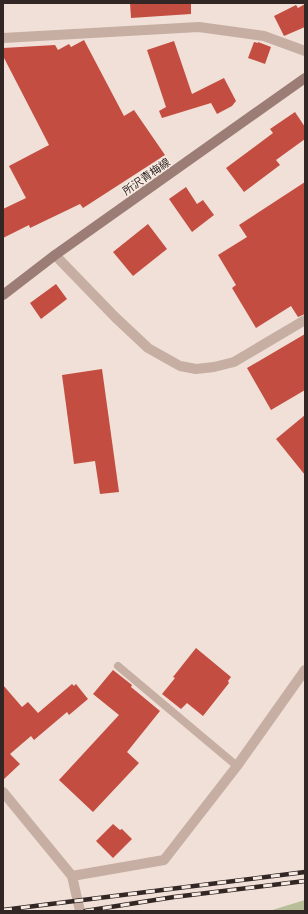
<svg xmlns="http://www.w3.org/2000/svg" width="308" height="914" viewBox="0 0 308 914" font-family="'Open Sans','Noto Sans JP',sans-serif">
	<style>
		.green { fill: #b7be98 }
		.building { fill: #c44d41 }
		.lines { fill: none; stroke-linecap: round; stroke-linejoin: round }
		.lane { stroke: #c7aea3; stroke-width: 8 }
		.street { stroke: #c7aea3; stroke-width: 10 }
		.secondary { stroke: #9b7d75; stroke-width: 10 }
		.rail-casing { stroke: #332725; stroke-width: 4.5 }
		.rail { stroke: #f8ebe3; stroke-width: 3; stroke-dasharray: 9; stroke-linecap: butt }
		.labels { text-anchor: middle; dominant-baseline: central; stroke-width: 3; stroke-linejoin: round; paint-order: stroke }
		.street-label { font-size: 11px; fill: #332725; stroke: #f8ebe3 }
	</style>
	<rect width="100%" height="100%" fill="#f0e0d7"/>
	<path class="green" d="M305,900v11h-36z"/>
	<g class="building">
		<path d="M130,3h61v11l-60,4z"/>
		<path d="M305,4v23l-21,9 -10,-20 22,-11 2,3z"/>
		<path d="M84,40l40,76 10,-6 31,45 -82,53 -3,-4 -50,24 -1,-3 -26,13v-29l23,-11 -17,-32 40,-21 -46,-89v-8l52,-3 3,5 11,-6 2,3z"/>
		<path d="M174,41l18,53 32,-16 12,23 -4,5 -15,8 -6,-11 -49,15 -3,-7 7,-4 -19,-57z"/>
		<path d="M254,42l4,1v-1l13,5 -6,17 -17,-6z"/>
		<path d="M295,112l10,15v12l-29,21 4,5 -36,27 -18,-24 47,-35 -3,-4z"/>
		<path d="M305,182v132l-7,3 -7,-11 -35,22 -24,-40 4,-3 -18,-30 29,-18 -8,-12z"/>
		<path d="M186,187l11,17 6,-4 11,15 -22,17 -23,-33z"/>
		<path d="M148,224l19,25 -34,27 -20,-24z"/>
		<path d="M56,284l11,15 -26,20 -11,-16z"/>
		<path d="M305,334v56l-34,20 -24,-42z"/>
		<path d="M102,369l17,123 -19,2 -5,-33 -21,3 -12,-89z"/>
		<path d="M305,415v60l-29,-36z"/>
		<path d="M196,648l35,29 -3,4 1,2 -26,33 -16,-13 -6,6 -19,-15 13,-16 -2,-1z"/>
		<path d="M113,670l19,15 -1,2 29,24 -33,41 12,11 -46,49 -34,-32 60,-65 -26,-21z"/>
		<path d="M72,684l2,2 2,-2 12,15 -19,16 -2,-3 -33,28 -3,-4 -21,18 10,10 -17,16v-95l19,22 6,-5 10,11z"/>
		<path d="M113,824l7,6 2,-1 10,10 -19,19 -17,-17z"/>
	</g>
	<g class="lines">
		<path class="lane" d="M118,666l119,100"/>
		<g class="street">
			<path d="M3,38l196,-11 65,9 41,15"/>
			<path d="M55,255l60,62 33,31 32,18 16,3 18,-2 20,-5 71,-42"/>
			<path d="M3,792l69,84 8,35"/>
			<path d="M72,876l92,-16 73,-94 68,-96"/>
		</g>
		<path class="secondary" d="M3,295l52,-40 250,-177"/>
		<g class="rail-casing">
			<g id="rail">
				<path d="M3,910l302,-38"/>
				<path d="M85,911l89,-14 131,-16"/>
			</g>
		</g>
		<use href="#rail" class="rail"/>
	</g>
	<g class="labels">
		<g class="street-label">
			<text transform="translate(146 176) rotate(-35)">所沢青梅線</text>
		</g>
	</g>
	<rect width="308" height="914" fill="none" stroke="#332725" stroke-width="8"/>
</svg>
